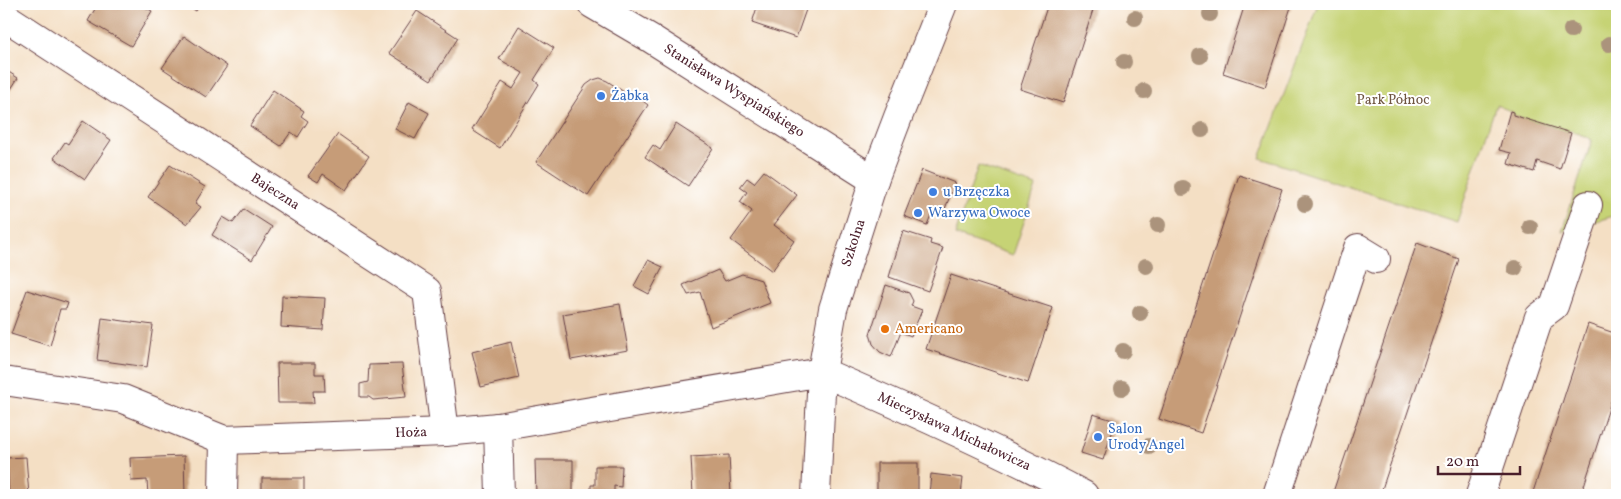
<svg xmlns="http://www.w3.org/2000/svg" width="1621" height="499" viewBox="0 0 1621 499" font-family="Vollkorn,serif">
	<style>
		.green { fill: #c6d375; stroke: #887950 }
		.building { fill: #c69c78 }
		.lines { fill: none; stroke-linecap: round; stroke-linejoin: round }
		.minor-casing { stroke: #643c42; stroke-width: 30 }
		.minor { stroke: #fff; stroke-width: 28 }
		.tree { fill: #ab937c }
		.shop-dot { fill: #3f7fe0; stroke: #fff; stroke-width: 2 }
		.food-dot { fill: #e8710a; stroke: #fff; stroke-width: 2 }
		.labels { text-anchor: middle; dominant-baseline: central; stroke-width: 4; stroke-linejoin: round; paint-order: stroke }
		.street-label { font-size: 14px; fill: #4a1f2b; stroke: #fff }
		.shop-label { font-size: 14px; fill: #366cbe; stroke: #fff; text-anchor: start }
		.park-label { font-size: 14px; fill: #6f5541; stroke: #fff }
		.food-label { font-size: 14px; fill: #c56008; stroke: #fff; text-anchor: start }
	</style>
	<rect width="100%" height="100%" fill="#fff"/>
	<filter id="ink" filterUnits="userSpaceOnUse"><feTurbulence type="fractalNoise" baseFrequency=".02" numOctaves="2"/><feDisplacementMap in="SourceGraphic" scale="10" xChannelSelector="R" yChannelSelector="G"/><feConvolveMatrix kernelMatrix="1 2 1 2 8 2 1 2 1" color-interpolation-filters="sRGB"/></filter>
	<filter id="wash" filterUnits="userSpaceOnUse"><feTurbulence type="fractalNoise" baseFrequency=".0096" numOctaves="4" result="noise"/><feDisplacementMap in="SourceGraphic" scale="20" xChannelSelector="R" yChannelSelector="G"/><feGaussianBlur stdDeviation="1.12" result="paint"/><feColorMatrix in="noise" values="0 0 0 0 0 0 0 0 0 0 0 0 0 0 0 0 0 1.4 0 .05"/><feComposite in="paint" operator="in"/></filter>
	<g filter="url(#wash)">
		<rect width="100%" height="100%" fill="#f4dfc4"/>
		<g class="green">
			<path d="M1318,4h299v211l-55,16 30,-91 -21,-10 -2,2 -56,-17v-3l-17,-7 -39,117 -197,-64z"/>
			<path d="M978,166l58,20 -23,69 -58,-20z"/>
		</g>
		<g id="blocks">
			<g class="building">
				<path d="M98,4h41l13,7 -21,35 -43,-25z"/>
				<path d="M185,4h16l-5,7z"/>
				<path d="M758,4h50l-12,34 -44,-15z"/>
				<path d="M1048,4h47l-32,99 -43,-14z"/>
				<path d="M1245,4h47l-27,83 -42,-14z"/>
				<path d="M417,11l41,27 -27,42 -42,-27z"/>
				<path d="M519,26l35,22 -20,32 5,4 -39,64 -28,-18 30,-48 11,7 10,-16 -24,-14z"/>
				<path d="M184,36l43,30 -21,31 -44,-29z"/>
				<path d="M4,69l14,9 -14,22z"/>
				<path d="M600,78l7,3 25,16 2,-3 14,11 -60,91 -52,-34 50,-77 7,-5z"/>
				<path d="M273,90l31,21 -3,5 7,5 -10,16 -7,-5 -10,14 -31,-20z"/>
				<path d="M409,102l20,11 -14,26 -20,-10z"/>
				<path d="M1510,111l3,1v3l58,18 -11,36 -23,-8 -3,11 -26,-8 3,-11 -12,-3z"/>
				<path d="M83,121l28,19 -26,39 -31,-21 11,-16 3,2z"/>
				<path d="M676,124l37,24 -25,38 -43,-29 8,-12 7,5z"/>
				<path d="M338,134l31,22 -23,34 -23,-16 -5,8 -10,-6z"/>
				<path d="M170,165l35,22 -10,16 6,4 -14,17 -39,-27z"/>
				<path d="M922,170l33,13 -12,31 -10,-4 -6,15 -23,-9z"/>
				<path d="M764,171l33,24 -23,30 20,15 -22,31 -41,-31 21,-29 -12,-9 7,-10 -7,-5 7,-9 7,5z"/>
				<path d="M1239,175l43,14 -81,244 -42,-14z"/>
				<path d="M244,209l28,18 -20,33 -40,-25 11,-18 10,6z"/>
				<path d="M903,231l28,9 -1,4 13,4 -15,43 -39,-14z"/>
				<path d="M1417,243l42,16 -79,236h-48z"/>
				<path d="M648,260l15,7 -14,27 -15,-8z"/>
				<path d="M718,270l7,11 17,-7 19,6 9,23 -59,24 -11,-35 -12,3 -5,-10z"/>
				<path d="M951,275l102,33 -25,75 -102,-34z"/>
				<path d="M886,285l23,8 4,8 -2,5 11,4 -11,26 -10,-4 -10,25 -11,-5 -7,-8 -3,-10z"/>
				<path d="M27,290l41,13 -2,6h-6l-10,37 -39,-12z"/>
				<path d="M282,296l43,2 -2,32 -42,-3z"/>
				<path d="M620,304l8,46 -57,10 -8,-46z"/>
				<path d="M102,318l51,7 -6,42 -50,-7z"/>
				<path d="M1588,324l29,10v49l-36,112h-49z"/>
				<path d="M511,342l8,36 -38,9 -9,-35z"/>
				<path d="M277,363h38v11h9l1,17h-12l1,12h-36z"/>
				<path d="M402,364l4,33 -33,3 -4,-3h-9v-13l8,-2 1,-17z"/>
				<path d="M1093,414l23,7 -13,39 -22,-7z"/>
				<path d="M729,455l2,40h-38l-2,-38z"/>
				<path d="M184,456l1,39h-37l-1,-15 -16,1 -1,-23z"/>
				<path d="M26,457l3,38h-20l-2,-37z"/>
				<path d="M535,460h38v35h-37z"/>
				<rect x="877" y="463" width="41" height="32"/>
				<path d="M595,466h27l-1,21 -7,-1v9h-23v-10h4z"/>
				<path d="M931,474l32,4 -2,17h-32z"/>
				<rect x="262" y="478" width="42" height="17"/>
			</g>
		</g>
	</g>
	<g filter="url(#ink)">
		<use href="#blocks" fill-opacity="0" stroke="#643c42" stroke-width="1"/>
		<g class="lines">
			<g class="minor-casing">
				<g id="minor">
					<path d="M592,4l58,34 224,142"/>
					<path d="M4,16l423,275 18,141"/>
					<path d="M822,372c89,38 177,78 262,123"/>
					<path d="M4,381l119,18 101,41 221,-8 53,-5 324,-55"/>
					<path d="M498,427l2,68"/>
					<path d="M223,495l1,-55"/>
					<path d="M816,495l6,-123 11,-63 41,-129 24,-63 45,-113"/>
					<path d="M1277,495l81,-247 18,11"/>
					<path d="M1480,495l59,-178 15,-11 34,-101"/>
				</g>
			</g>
			<use href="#minor" class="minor"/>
		</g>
		<g class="tree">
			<circle cx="1210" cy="14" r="8"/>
			<circle cx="1135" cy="18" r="8"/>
			<circle cx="1571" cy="30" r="8"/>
			<circle cx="1609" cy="44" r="8"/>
			<circle cx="1200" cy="56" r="8"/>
			<circle cx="1124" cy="62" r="8"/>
			<circle cx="1144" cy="91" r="8"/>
			<circle cx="1202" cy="130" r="8"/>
			<circle cx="1183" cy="188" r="8"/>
			<circle cx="1305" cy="204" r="8"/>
			<circle cx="1158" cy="225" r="8"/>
			<circle cx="1530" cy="227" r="8"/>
			<circle cx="1146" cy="266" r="8"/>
			<circle cx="1515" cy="268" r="8"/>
			<circle cx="1140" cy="313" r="8"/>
			<circle cx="1123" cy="351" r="8"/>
			<circle cx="1122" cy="388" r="8"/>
			<circle cx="1149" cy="446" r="8"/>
		</g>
	</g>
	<g class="shop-dot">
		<circle cx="601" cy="96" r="5"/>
		<circle cx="933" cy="192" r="5"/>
		<circle cx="918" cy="213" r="5"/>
		<circle cx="1098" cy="437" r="5"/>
	</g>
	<circle class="food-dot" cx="885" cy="329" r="5"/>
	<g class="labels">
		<g class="street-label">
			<text transform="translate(734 91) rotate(32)">Stanisława Wyspiańskiego</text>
			<text transform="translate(275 192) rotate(33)">Bajeczna</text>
			<text transform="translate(854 243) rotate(-72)">Szkolna</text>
			<text transform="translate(954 432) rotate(25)">Mieczysława Michałowicza</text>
			<text transform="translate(411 433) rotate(-2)">Hoża</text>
		</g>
		<g class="shop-label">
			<text x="611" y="96">Żabka</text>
			<text x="943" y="192">u Brzęczka</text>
			<text x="928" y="213">Warzywa Owoce</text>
			<text x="1108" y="429">Salon<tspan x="1108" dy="16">Urody Angel</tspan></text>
		</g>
		<g class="park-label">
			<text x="1393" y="100">Park Północ</text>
		</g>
		<g class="food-label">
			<text x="895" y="329">Americano</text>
		</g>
	</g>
	<rect width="1621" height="499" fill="none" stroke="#fff" stroke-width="20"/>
	<path d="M1438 466v8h82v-8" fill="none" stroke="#4a1f2b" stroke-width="2.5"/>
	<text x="1446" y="466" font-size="15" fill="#4a1f2b" stroke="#ffffff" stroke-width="4" paint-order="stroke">20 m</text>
</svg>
